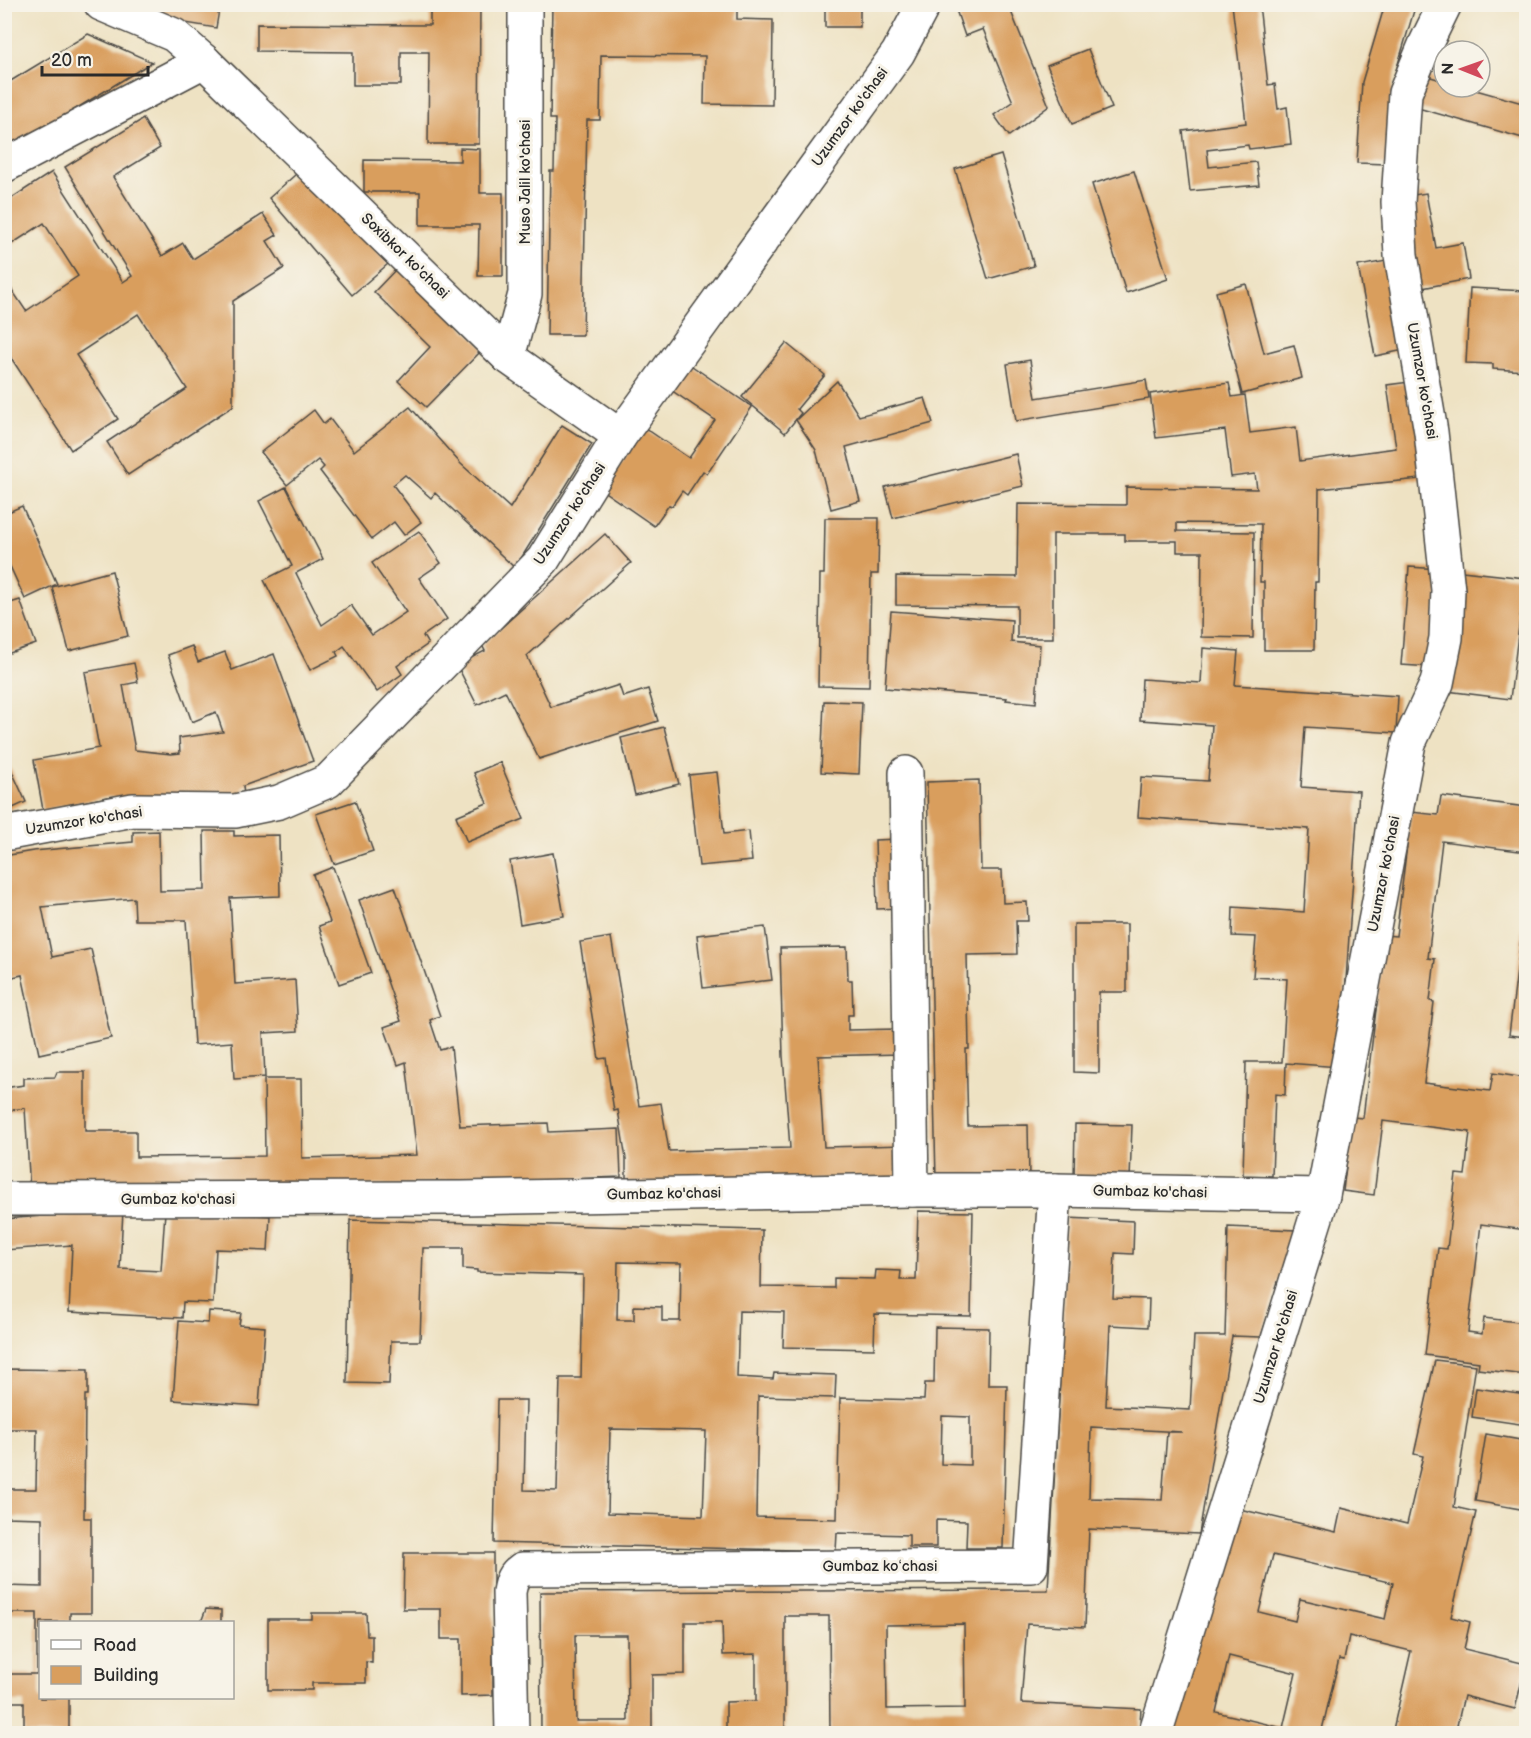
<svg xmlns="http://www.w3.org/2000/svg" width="1531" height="1738" viewBox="0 0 1531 1738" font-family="'Balsamiq Sans',sans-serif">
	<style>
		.building { fill: #d99e5d; fill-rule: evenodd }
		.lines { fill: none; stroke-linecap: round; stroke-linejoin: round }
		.minor-casing { stroke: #484642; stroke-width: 36 }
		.minor { stroke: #fff; stroke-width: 33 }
		.labels { text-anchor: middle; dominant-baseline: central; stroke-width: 6; stroke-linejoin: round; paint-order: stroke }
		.street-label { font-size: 15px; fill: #2b2b2b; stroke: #f7f3e8 }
	</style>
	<rect width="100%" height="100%" fill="#f7f3e8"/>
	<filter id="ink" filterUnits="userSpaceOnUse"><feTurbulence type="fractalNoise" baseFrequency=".0167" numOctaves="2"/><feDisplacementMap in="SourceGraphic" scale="12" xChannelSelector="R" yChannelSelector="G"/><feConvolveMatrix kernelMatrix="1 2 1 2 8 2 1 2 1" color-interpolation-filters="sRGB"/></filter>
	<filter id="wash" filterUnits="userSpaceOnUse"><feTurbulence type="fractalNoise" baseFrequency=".008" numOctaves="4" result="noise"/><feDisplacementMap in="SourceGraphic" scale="24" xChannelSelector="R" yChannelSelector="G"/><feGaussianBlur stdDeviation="1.35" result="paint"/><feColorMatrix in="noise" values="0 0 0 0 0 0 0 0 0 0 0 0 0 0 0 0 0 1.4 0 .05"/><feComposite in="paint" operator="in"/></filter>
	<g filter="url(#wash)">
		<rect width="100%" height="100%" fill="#eee2c3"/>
		<g id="blocks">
			<g class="building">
				<path d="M151,4h69l-4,24 -67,-11z"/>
				<path d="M430,4h50l-1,140h-51l1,-92h-28v33h-48v-33l-96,-1v-27l173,1z"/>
				<path d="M552,4h185v15l36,1 -1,85 -68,-1 1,-48 -104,-1 -1,65h-13l-4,215h-36l3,-164h4l1,-52h-5z"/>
				<path d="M793,4h67v23h-35v-19l-32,-1z"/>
				<path d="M954,4h54l41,102 -40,30 -15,-21 19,-13 -30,-73 -18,7z"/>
				<path d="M1232,4h27l9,81 7,-1 3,25 9,-2 4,37 -42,5 -1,-4 -41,5 2,17 47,-5 3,23 -69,6 -7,-60 63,-8z"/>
				<path d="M1385,4h31l-24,80 -5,80 -30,-1 5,-81z"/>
				<path d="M88,34l64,28 -143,88 -5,-2v-63z"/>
				<path d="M1088,49l24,59 -40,16 -25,-59z"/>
				<path d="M1421,74l23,7v6h21l61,17v35l-115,-33z"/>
				<path d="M143,119l17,29 -47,29 49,79 21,-13 10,16 70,-45 14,21 -10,6 17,27 -51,33v105l-105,69 -21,-33 80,-53 -49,-75 -62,41 42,64 -47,31 -67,-103v-69l22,33 52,-35 -34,-53 -40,26v-46l48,-31 71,110 9,-6 -67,-109z"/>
				<path d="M460,148l20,1v44h23v83h-25l1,-51h-59v-33h-56v-32l96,1z"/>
				<path d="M1001,155l33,111 -46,13 -33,-110z"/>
				<path d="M304,167l84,97 -36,31 -83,-97z"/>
				<path d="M1134,171l34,108 -42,14 -34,-109z"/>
				<path d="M1426,193l10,55 27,-5 6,36 -52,10 -16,-92z"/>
				<path d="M1392,260l17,89 -34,7 -17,-90z"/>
				<path d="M399,266l85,82 -58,59 -28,-26 32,-34 -56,-55z"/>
				<path d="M1246,284l18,69 30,-8 8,33 -60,16 -26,-102z"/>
				<path d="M1470,288l56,3v80l-33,-2v-5l-27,-1z"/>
				<path d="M786,343l39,32 -28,34 4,4 -16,20 -43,-36z"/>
				<path d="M1030,360l6,38 110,-18 3,19 -133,22 -9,-57z"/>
				<path d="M689,364l63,43 -45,67 -4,-3 -16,24 -5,-4 -10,15 -3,-1 -15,21 -52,-36 43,-62 44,30 26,-38 -44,-30z"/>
				<path d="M837,381l22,35 66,-18 8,25 -87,24 14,54 -29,8 -15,-59 -20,-30z"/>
				<path d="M1417,381l13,97 -111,11 -1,93h-3l-1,68h-50v-68h-4l1,-58 -84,-1v8l77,1 -1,106 -52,-1 1,-85h-25v-11h-52v-7h-72v104h-36v-32l-121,-1v-29l121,1 1,-73 108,1v-18l131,2 -2,-15 -24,3 -6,-47 -69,8 -6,-44 79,-11 3,14 13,-2 5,38 46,-6 4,34 96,-13 -9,-63z"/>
				<path d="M410,407l51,57 49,44 52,-83 30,19 -77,124 -80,-75 -4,5 -26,-23 -12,10 28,37 -17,13 -10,-13 -22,17 -52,-68 4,-4 -6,-7 -31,25 -26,-33 53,-42 10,14 6,-5 24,32z"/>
				<path d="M1016,454l7,32 -130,32 -8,-31z"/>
				<path d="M286,487l37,72 -27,14 26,52 29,-20 21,30 34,-23 -34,-49 47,-32 22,32 -22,15 28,41 -24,17 5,8 -31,22 5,8 -25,18 -33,-46 -8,6 2,4 -28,14 -46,-90 28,-14 -33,-65z"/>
				<path d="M22,506l35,78 -32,15 -21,-46v-39z"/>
				<path d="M825,518h54l-1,56h-7l-2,113 -51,-1 2,-112h4z"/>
				<path d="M605,534l26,29 -104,93 24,51 68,-22 4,12 25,-8 10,32 -119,38 -34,-68 -28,14 -20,-40 28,-14 -3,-6z"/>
				<path d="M1409,567l31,2 -8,98 -31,-2z"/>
				<path d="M112,571l16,65 -59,15 -17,-64z"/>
				<path d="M1462,571l63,7 -15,121 -63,-8z"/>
				<path d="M20,600l16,44 -32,11v-50z"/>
				<path d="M891,611l121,9 -1,22 29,3 -4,58 -30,-3 1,-2 -122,-10z"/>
				<path d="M192,646l6,16 27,-10 7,18 42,-16 39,107 -70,25 1,10 -66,8 -70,-7 -65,13 -9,-50 65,-12 -14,-76 49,-9 4,19 -15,3 12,65 36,4 9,-1 -1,-15 44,-6 -7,-20 -24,10 -24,-67z"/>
				<path d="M1203,648l35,3 -3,34 163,11 -2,37 -91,-6 -4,60 58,4 -19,276 -54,-4 -1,32 -10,-1 -3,82 -29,-1 3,-113h36l5,-83 -34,-2 3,-40 -24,-1 1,-29 71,5 5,-83 -171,-12 3,-40 67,4 4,-56 -72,-5 2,-41 59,4z"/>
				<path d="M824,701l38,1 -3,72 -38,-2z"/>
				<path d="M664,727l15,57 -44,11 -14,-57z"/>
				<path d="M4,754l22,48 -22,10z"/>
				<path d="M500,762l24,57 -57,23 -11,-26 31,-13 -13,-30z"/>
				<path d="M717,772l7,62 25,-3 3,30 -53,5 -10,-91z"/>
				<path d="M979,780l2,90h21l1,33 24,-1 1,19h-12l1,33 -50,1 2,94h-3l2,77 60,-1 1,53 -93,2 -9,-398z"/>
				<path d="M1441,796l85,11v45l-84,-11 -14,117 7,1 -5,42 4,1 -10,81 66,8 3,-18 33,5v152l-45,-6 -13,108 14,2 2,-16 42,5v52l-48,-6 1,-7 -54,-7 13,-107 9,1 9,-75 9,1 5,-43 -87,-11 -9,74 -31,-4 9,-74 11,1 22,-183 11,1 15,-124 27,3z"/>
				<path d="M355,801l18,50 -39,13 -18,-50z"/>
				<path d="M159,831l1,60 45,-1 -1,-59h30v5l45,-1 1,61 -50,2 5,86 60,-4 3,51 -35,2 2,44 -31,2 -2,-37 -38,3 -8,-125h-51l-1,-22 -92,9 10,50 39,-8 20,89 -72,16 -17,-79 -18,4v-29l5,-1 -5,-26v-67l29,-5 100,-9v-10z"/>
				<path d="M899,839l1,69 -23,1 -2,-69z"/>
				<path d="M553,853l11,63 -44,8 -10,-63z"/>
				<path d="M333,867l38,106 -32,11 -20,-58 11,-4 -17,-47z"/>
				<path d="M395,887l45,129 -10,4 10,30 11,-3 9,79 88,-3 1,9 70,-3 2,48 -201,8 -390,6 -5,-83 -21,3v-23l20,-3v-7l31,-1 2,-5h28v59h51v26l129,-1 -1,-77h37l1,79 115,-3 -11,-93 -8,3 -14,-38 17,-6 -42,-121z"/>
				<path d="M1525,906h1v131l-17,-2z"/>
				<path d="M1074,924h53v68h-28v81l-25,-1z"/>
				<path d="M765,927l7,53 -69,8 -6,-53z"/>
				<path d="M611,937l28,169 22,-3 8,48 121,-3 -7,-92 -3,-108 67,-1 1,33h4l1,35h-5v15l51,-1 1,25 -82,2 6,91 83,-2 1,33 -282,5v-24l-8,-49 -4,1 -8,-53 -7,1 -19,-117z"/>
				<path d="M1075,1124l57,1 -2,54 -56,-1z"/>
				<path d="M123,1210l-3,59 41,2 4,-59 105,4 -2,35 -52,-2 -3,54 -30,-1 -1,16 -113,-6 3,-67 -68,5v-31z"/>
				<path d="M918,1211l55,1 -2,104 -96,-2 -1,35 -91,-2 1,-35 -45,-1 -2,66 36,2 1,-6 62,2 -1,23 -77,-2 -2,121 81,2 3,-121 84,2 1,-17h9l1,-56 54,1 -1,57h19l-4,163h-37l1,-27 -31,-1v27h-27v-12l-72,-2 -1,18 -342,-8 3,-143h29l-2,90 33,1 3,-113h21l2,-103 -106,-3v-2l-14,-1v-21h-40l-3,93h-29l-2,43 -42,-1 3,-163 412,10 -1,57 73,1v-10l41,1 1,-9 25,1 -1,9h16zM618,1262l63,1 -1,58h-18v-14l-28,-1v14h-17zM942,1416l28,1v48l-29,-1zM610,1429l96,2 -3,85 -95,-3z"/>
				<path d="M1066,1218l68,3 -1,33 -18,-1 -2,45 36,1 -1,28 -38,-2 -4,81 84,4 4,-74h31l3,-109 67,3 -34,107 -29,-1 -33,198 -110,-5 -4,98 -58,-3 -6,79 120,6 -2,25h-309l-1,-118h-44v118h-59v-32l30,-1v-47l-33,1 -1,-33h-37v52l-33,1v59h-111l-1,-142 508,-2 15,-266zM1091,1427l91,5h-15l-5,68 -73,-2zM964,1624l1,84 -78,1 -1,-84zM575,1635h52l1,86h-52z"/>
				<path d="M209,1311l32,2 -2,12 26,2 -6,79 -86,-6 6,-79 29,2z"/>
				<path d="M1435,1360l41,5 -22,142 22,5 -25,105 19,5 -6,27 62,15 -11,45 -51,-13 -9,38h-63l19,-83 -62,-15 -5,24 -5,-1 -18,75h-148l54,-228 109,26 5,-24 66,16 16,-68 -9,-2zM1273,1555l120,28 -8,36 -85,-20 -5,22 -36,-9zM1229,1656l67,17 -13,55 -67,-16z"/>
				<path d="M4,1369l84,1v25h-3l-1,123h7v95h-21v9h-30v76h29v36h-45v-32h-20v-28h33v-61h-33v-27l38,1v-69l-38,-1v-28h32l1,-60h-33z"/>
				<path d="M1476,1388l50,7v30l-54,-8z"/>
				<path d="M1486,1434l40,7v69l-51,-9z"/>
				<path d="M404,1553h89v142l-32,1v-57h-20v-30h-38z"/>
				<path d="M206,1609l15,1v12h-20z"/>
				<path d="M312,1613h54l1,23h5v27l-6,-1v21h-54v7h-44v-71h44z"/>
			</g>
		</g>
	</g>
	<g filter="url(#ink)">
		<use href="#blocks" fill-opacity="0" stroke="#484642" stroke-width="1.5"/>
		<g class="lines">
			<g class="minor-casing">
				<g id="minor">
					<path d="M101,4l73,31 30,26 304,296 112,79"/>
					<path d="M4,166l200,-105"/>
					<path d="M508,357l17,-63v-290"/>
					<path d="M906,773l6,417"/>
					<path d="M4,834l129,-24 102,1 44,-9 49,-21 215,-221 77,-124 278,-383 26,-49"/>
					<path d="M4,1199l458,-1 450,-8h143l268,5"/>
					<path d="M512,1734l-3,-142c2,-11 4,-17 13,-23l509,-3 24,-376"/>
					<path d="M1155,1734l168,-539 86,-452 28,-60 9,-45 2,-48 -17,-158 -30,-177 -3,-53 7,-109 20,-48 20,-41"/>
				</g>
			</g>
			<use href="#minor" class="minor"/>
		</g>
	</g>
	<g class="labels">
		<g class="street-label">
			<text transform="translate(850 117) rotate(-54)">Uzumzor ko'chasi</text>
			<text transform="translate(525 182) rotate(-90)">Muso Jalil ko'chasi</text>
			<text transform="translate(405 256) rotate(44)">Soxibkor ko'chasi</text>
			<text transform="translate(1422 381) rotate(80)">Uzumzor ko'chasi</text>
			<text transform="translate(570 514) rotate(-57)">Uzumzor ko'chasi</text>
			<text transform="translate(84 821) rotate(-9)">Uzumzor ko'chasi</text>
			<text transform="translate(1384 874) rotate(-79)">Uzumzor ko'chasi</text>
			<text transform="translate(1150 1192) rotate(1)">Gumbaz ko'chasi</text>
			<text transform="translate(664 1194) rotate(-1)">Gumbaz ko'chasi</text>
			<text x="178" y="1199">Gumbaz ko'chasi</text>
			<text transform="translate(1276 1347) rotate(-73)">Uzumzor ko'chasi</text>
			<text x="880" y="1566">Gumbaz koʻchasi</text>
		</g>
	</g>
	<rect width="1531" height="1738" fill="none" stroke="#f7f3e8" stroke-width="24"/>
	<rect x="39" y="1621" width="195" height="78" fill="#f7f3e8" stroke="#a5a39c" stroke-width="1.5"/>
	<rect x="51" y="1640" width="30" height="9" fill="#ffffff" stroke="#a5a39c" stroke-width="1.5"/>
	<text x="93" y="1651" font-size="18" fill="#2b2b2b">Road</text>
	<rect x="51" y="1666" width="30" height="18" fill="#d99e5d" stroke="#a5a39c" stroke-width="1.5"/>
	<text x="93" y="1681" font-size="18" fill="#2b2b2b">Building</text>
	<g transform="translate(1462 69) rotate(271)"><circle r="28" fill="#f7f3e8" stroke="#a5a39c" stroke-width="1.5"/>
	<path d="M0-4.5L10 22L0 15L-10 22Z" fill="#d1495b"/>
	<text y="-9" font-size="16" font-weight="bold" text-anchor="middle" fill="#2b2b2b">N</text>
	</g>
	<path d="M42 66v9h106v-9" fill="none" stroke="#2b2b2b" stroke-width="3"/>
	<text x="51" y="66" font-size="18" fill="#2b2b2b" stroke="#f7f3e8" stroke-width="4.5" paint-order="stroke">20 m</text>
</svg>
